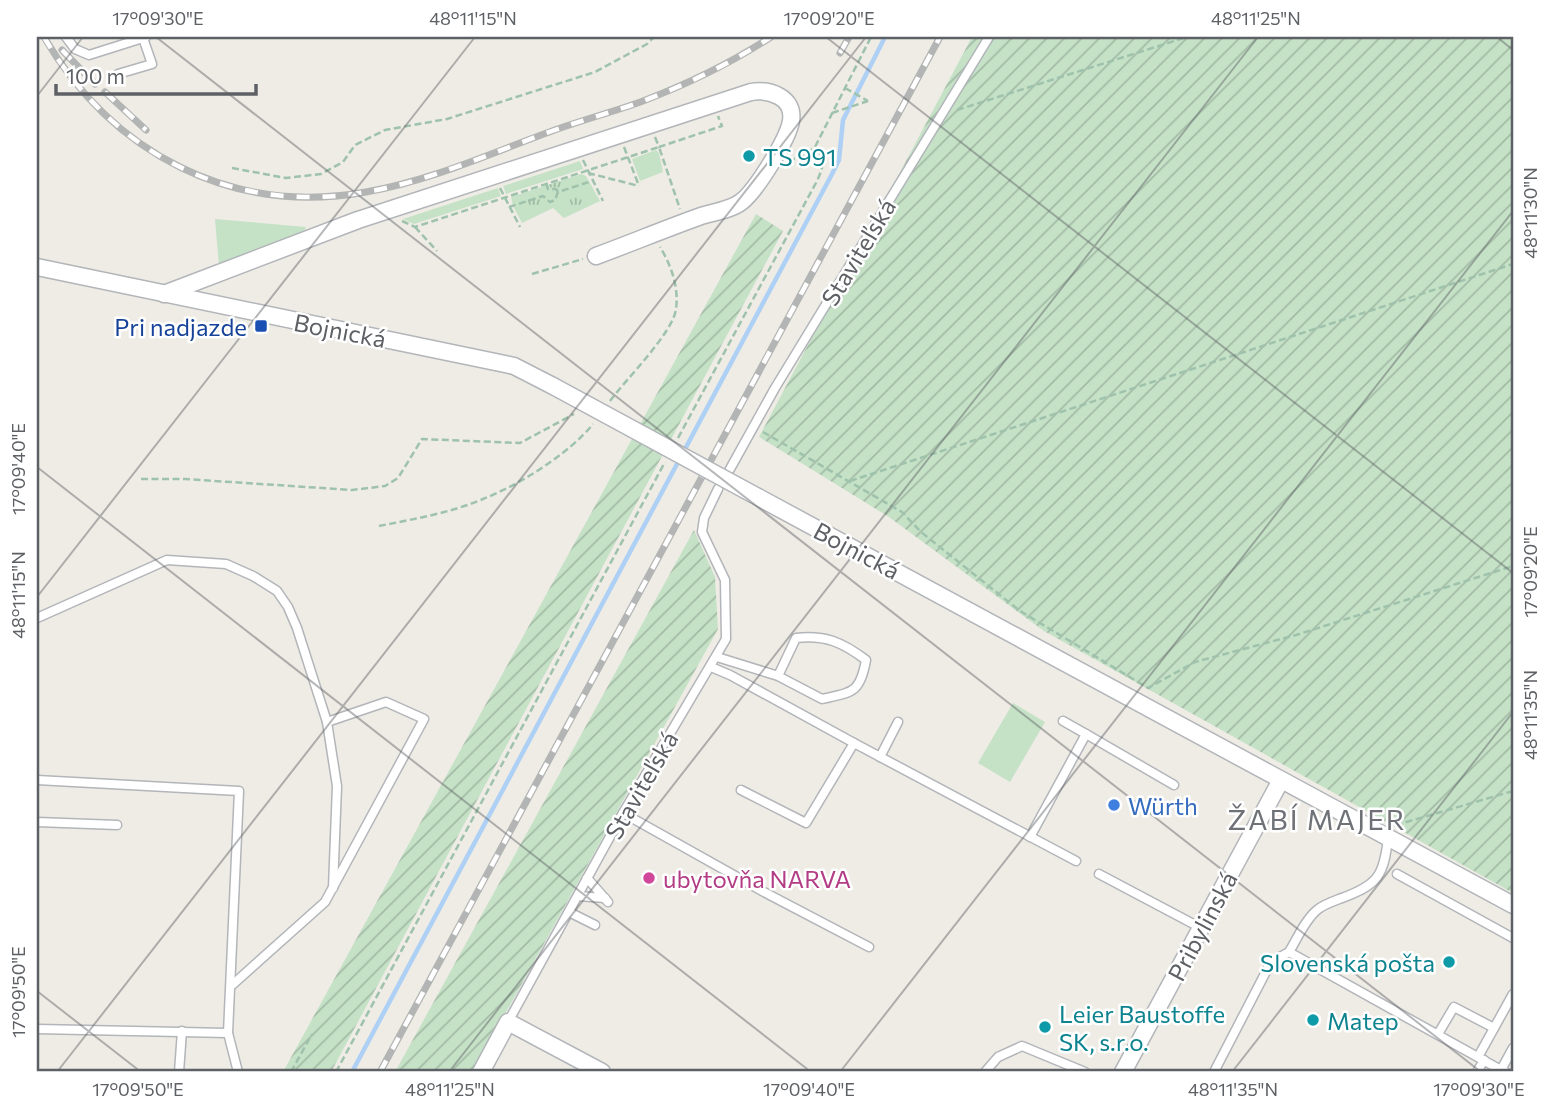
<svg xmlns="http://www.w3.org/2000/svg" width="1550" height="1109" viewBox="0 0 1550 1109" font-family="Commissioner,sans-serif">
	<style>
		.grass { fill: #c5e2c7 }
		.park { fill: url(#park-tufts) }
		.garden { fill: url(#garden-furrows) }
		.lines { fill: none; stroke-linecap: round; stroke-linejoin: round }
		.stream { stroke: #aed0f5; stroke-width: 4.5 }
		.lane-casing { stroke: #b2b5b9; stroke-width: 11 }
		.street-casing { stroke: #b2b5b9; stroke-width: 19 }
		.path { stroke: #9fc2ac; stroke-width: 2.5; stroke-dasharray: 7 3.5; stroke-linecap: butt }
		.lane { stroke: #fff; stroke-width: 8 }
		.street { stroke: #fff; stroke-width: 16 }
		.rail-casing { stroke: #b3b4b4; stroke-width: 7 }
		.rail { stroke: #fff; stroke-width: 4.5; stroke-dasharray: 13; stroke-linecap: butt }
		.street-bridge-casing { stroke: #b2b5b9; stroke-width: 19; stroke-linecap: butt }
		.street-bridge { stroke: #fff; stroke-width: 16 }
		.ticks { fill: none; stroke: #5d6064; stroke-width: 2; stroke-opacity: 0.45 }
		.culture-dot { fill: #0f9aa8; stroke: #fff; stroke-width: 2.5 }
		.transit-dot { fill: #1a4fb4; stroke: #fff; stroke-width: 2.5 }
		.shop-dot { fill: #3f7fe0; stroke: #fff; stroke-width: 2.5 }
		.hotel-dot { fill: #d1479c; stroke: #fff; stroke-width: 2.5 }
		.labels { text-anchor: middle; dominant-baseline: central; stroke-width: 5; stroke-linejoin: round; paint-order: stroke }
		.culture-label { font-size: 24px; fill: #0d838f; stroke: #fff; text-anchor: start }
		.street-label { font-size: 24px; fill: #5d6064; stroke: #fff }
		.transit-label { font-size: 24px; fill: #164399; stroke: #fff; text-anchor: end }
		.shop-label { font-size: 24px; fill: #366cbe; stroke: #fff; text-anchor: start }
		.hotel-label { font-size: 24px; fill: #b23c85; stroke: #fff; text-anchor: start }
		.quarter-label { font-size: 28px; letter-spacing: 2px; fill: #6e7176; stroke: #fff }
		.neatline { fill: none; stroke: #5d6064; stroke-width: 2.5 }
		.ticks-label { font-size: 18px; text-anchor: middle; fill: #5d6064 }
	</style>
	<defs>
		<pattern id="park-tufts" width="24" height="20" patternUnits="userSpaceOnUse" patternTransform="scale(1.75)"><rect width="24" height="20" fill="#c5e2c7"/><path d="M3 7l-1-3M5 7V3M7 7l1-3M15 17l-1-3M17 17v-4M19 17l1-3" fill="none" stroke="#a3bba5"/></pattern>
		<pattern id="garden-furrows" width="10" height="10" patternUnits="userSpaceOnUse" patternTransform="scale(1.75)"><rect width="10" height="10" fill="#c5e2c7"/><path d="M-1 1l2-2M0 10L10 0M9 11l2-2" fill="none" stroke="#a3bba5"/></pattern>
	</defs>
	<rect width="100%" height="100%" fill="#eeece5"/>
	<g class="grass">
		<path d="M656,150l3,3 4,19 -23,9 -8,-22z"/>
		<path d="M580,161l3,8 -77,25 -3,-8z"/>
		<path d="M498,188l3,8 -87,28 -11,-5z"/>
		<path d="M215,219l91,8 -2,5 -85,34z"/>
		<path d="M1013,703l32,19 -35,60 -32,-19z"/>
	</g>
	<path class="park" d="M581,174l5,2 14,25 -36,17 -11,-10 -31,15 -9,-17 -2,-9z"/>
	<g class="garden">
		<path d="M972,37h541v856l-469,-262 -155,-114 -130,-80z"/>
		<path d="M756,214l27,17 -452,841h-48z"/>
		<path d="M694,530l21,47 3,52 -245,443h-78z"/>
	</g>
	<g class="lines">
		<path class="stream" d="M352,1072l479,-896 8,-16 4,-40 42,-83"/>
		<g class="lane-casing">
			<g id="lane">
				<path d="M66,37l9,12 14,6 57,-18"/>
				<path d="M118,74l34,-10 -9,-26"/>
				<path d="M730,469l45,-81 214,-351"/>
				<path d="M37,618l130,-58 59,4 27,12 24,15 11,16 9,21 30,94 10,64 -4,102"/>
				<path d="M717,657l58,18 3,1 44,23c31,-7 38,-6 44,-39 -24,-18 -40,-25 -70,-22l-18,38"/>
				<path d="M711,667l19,8 124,68"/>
				<path d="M1063,721l23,13"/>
				<path d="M880,757l18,-35"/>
				<path d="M37,780l202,11 -11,242 10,39"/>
				<path d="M741,790l65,33 48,-80 222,118"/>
				<path d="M623,813l141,79 105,55"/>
				<path d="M37,822l80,3"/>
				<path d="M1030,837l56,-103 88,51"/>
				<path d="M1099,874l102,54"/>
				<path d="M1397,874l116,64"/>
				<path d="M587,878l21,24"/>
				<path d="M578,896l27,2"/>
				<path d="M569,912l26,13"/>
				<path d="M1289,952c8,-13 16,-32 28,-42 7,-6 17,-9 25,-12 36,-13 42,-23 46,-60"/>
				<path d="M231,986l94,-84 99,-183 -38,-17 -59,20"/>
				<path d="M508,1022l115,-209 103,-174 -1,-59 -23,-48 2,-14 14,-29"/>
				<path d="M37,1029l191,4"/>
				<path d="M1438,1034l16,-27 40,21"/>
				<path d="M1478,1057l35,-63"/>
				<path d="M179,1072l3,-41"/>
				<path d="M985,1072l13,-15 24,-11 63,26"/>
				<path d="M1214,1072l57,-110 18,-10 212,118"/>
				<path d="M1477,1072l7,-12"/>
				<path d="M1506,1072l-5,-2 12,-22"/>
			</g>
		</g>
		<g class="street-casing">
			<g id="street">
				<path d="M37,267l468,97 9,2 39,20"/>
				<path d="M164,294l194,-74 393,-128c18,-3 44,5 40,29 -3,18 -35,70 -50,81 -10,8 -28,10 -40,14 -36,13 -70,27 -105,40"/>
				<path d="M758,497l755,408"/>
				<path d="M481,1072l27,-50 94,50"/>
				<path d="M1123,1072l158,-292"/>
			</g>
		</g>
		<g class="path">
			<path d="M845,88l23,13"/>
			<path d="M957,110l230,-73"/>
			<path d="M832,113l36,-12"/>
			<path d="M655,137l4,10 63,-21 -4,-10"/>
			<path d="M624,147l15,39"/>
			<path d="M788,159h12l15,-12 56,-110"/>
			<path d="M583,160l20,41"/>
			<path d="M232,168l54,10 35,-4 22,-12 12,-17 30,-15 62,-11 148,-47 52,-28 7,-7"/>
			<path d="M588,173l51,13"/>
			<path d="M546,183l2,6h8l2,3"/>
			<path d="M500,188l20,39"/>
			<path d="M509,207l34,-11 7,6 5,-2 3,-8 34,-11"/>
			<path d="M402,221l13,6 244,-80 21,62"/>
			<path d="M415,227l22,24"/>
			<path d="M532,274l51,-15"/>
			<path d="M610,401c16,-22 63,-68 66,-92 3,-22 -5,-44 -16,-62"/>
			<path d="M763,432l139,80 19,20 99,79 128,77 47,-26 101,-27 217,-69"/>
			<path d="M678,438l139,-257c6,-14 10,-22 -2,-34"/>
			<path d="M141,479h44l167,11 33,-4 13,-8 24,-39 98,4 54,-29"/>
			<path d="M850,481l663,-217"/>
			<path d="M379,526c35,-7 71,-13 104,-27 36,-14 86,-45 110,-75"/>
			<path d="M1397,828l6,-5 110,-32"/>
			<path d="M291,1072l21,-38"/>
			<path d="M336,1072l329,-610"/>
		</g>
		<use href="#lane" class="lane"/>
		<use href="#street" class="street"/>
		<g class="rail-casing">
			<g id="rail">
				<path d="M44,37c68,116 187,179 322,155 64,-11 125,-39 186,-61 30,-11 61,-19 91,-30 45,-17 88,-38 128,-64"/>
				<path d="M62,50l33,34"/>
				<path d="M840,53l9,-16"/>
				<path d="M105,92l41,38"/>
				<path d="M380,1072l560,-1035"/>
			</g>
		</g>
		<use href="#rail" class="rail"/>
		<g class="street-bridge-casing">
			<path id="street-bridge" d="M553,386l205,111"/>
		</g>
		<use href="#street-bridge" class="street-bridge"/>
	</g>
	<path class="ticks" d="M156,37l1325,1035M826,37l687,536M1497,37l16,13M37,96l46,-59M37,467l774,605M37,597l438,-560M37,991l104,81M57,1072l809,-1035M449,1072l809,-1035M840,1072l673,-861M1232,1072l281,-360"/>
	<g class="culture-dot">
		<circle cx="749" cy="156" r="7"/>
		<circle cx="1449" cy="962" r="7"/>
		<circle cx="1313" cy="1020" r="7"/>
		<circle cx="1045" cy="1027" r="7"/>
	</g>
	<rect class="transit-dot" x="254" y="319" width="14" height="14" rx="3.5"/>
	<circle class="shop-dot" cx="1114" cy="805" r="7"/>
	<circle class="hotel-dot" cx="649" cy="878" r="7"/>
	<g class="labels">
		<g class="culture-label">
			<text x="763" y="156">TS 991</text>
			<text x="1435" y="962" text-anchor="end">Slovenská pošta</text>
			<text x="1059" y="1013">Leier Baustoffe<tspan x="1059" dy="28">SK, s.r.o.</tspan></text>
			<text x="1327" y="1020">Matep</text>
		</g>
		<g class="street-label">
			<text transform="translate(858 252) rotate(-59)">Staviteľská</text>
			<text transform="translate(340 330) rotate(11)">Bojnická</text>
			<text transform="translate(857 550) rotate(28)">Bojnická</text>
			<text transform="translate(641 785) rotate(-60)">Staviteľská</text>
			<text transform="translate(1202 926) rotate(-62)">Pribylinská</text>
		</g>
		<g class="transit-label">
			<text x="247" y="326">Pri nadjazde</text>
		</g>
		<g class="shop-label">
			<text x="1128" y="805">Würth</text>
		</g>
		<g class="hotel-label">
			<text x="663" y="878">ubytovňa NARVA</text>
		</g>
		<g class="quarter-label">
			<text x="1317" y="819">ŽABÍ MAJER</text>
		</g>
	</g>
	<rect width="1550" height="1109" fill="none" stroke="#ffffff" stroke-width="77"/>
	<path d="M56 84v10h200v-10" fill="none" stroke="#5d6064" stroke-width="3.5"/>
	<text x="66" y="84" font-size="21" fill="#5d6064" stroke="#ffffff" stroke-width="5" paint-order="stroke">100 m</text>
	<rect x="38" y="38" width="1474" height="1032" class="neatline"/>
	<g class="ticks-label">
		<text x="158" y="25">17°09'30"E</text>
		<text x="473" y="25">48°11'15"N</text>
		<text x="829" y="25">17°09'20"E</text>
		<text x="1256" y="25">48°11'25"N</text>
		<text transform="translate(1531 213) rotate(-90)" y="6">48°11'30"N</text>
		<text transform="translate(19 469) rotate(-90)" y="6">17°09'40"E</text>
		<text transform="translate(1531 572) rotate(-90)" y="6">17°09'20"E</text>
		<text transform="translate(19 595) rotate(-90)" y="6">48°11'15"N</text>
		<text transform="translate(1531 715) rotate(-90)" y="6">48°11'35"N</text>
		<text transform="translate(19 992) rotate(-90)" y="6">17°09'50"E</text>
		<text x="138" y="1096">17°09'50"E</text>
		<text x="450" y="1096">48°11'25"N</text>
		<text x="809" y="1096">17°09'40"E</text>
		<text x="1233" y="1096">48°11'35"N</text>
		<text x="1479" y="1096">17°09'30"E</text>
	</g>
</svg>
